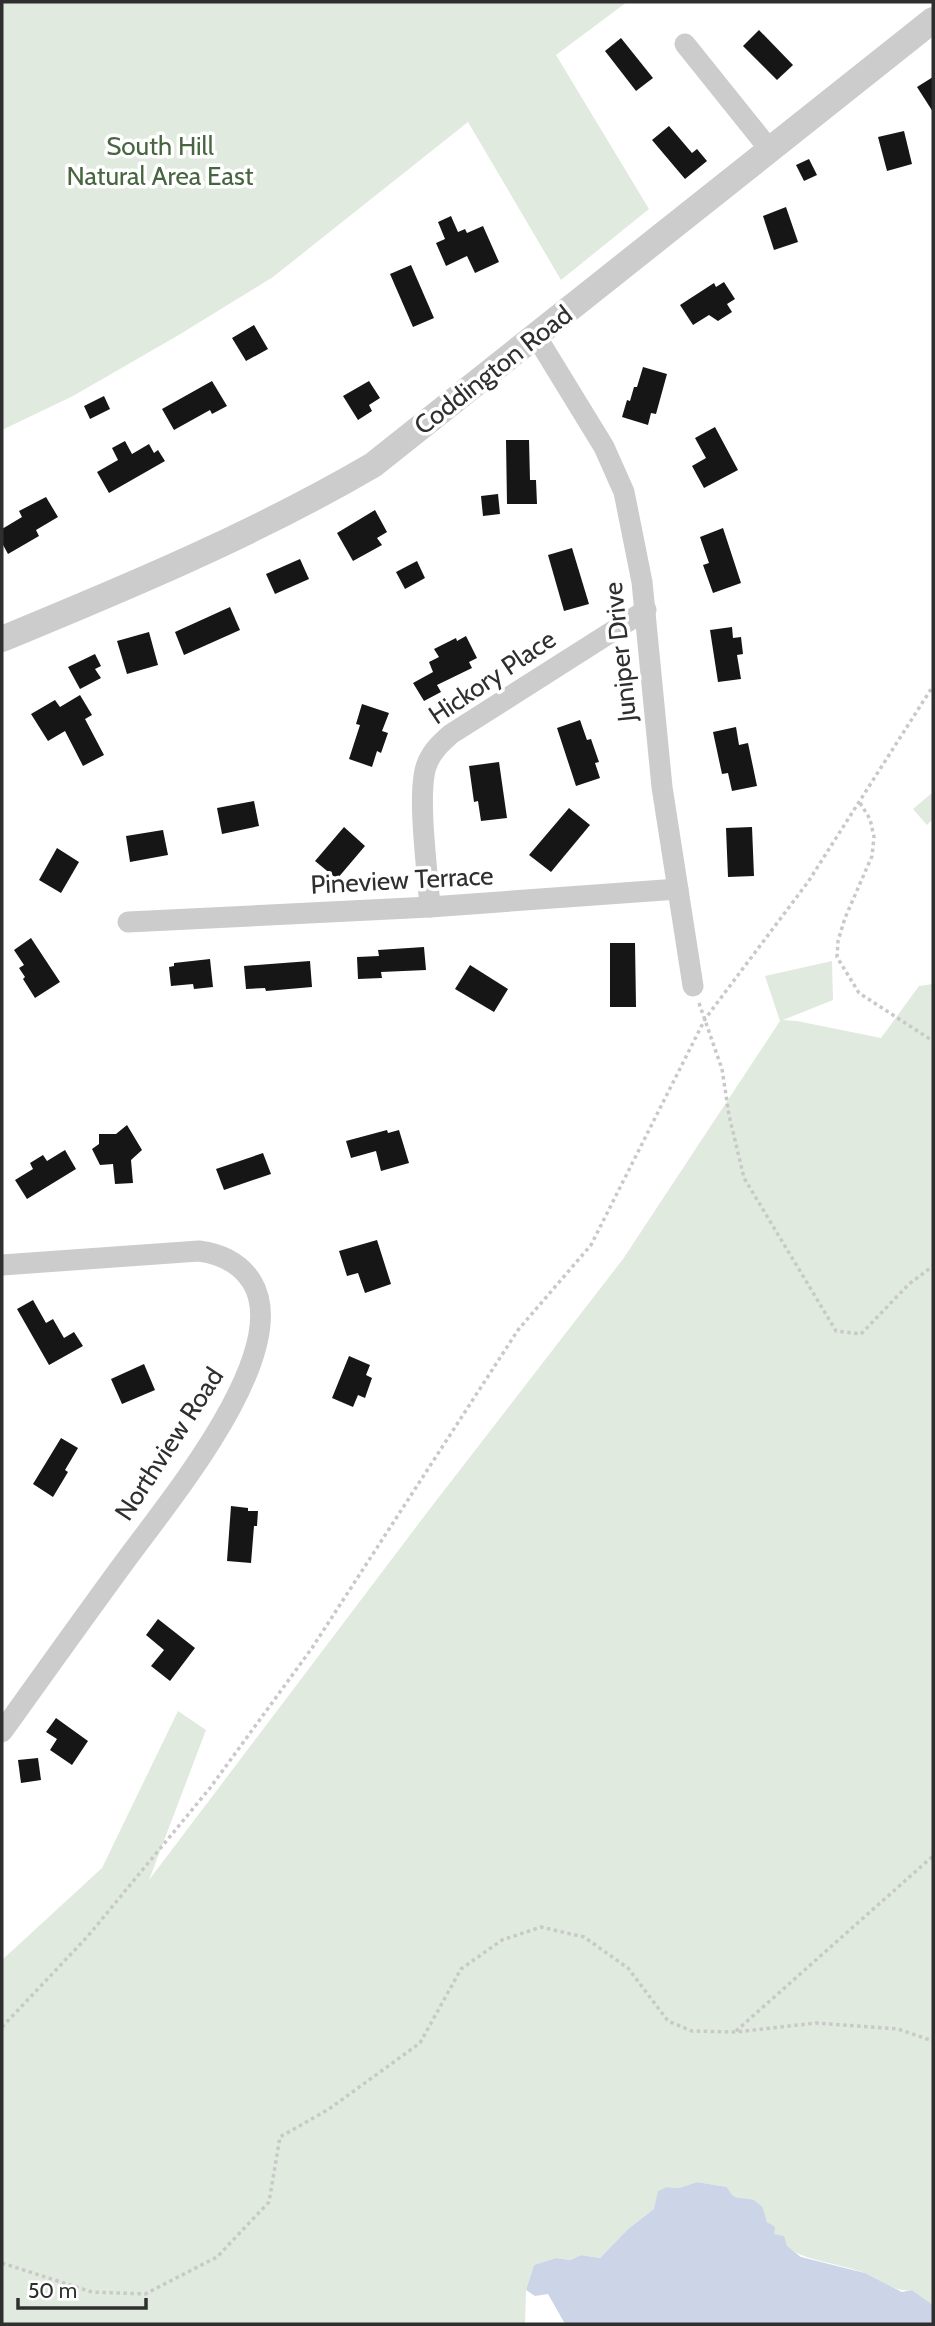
<svg xmlns="http://www.w3.org/2000/svg" width="935" height="2326" viewBox="0 0 935 2326" font-family="Cabin,sans-serif">
	<style>
		.green { fill: #e1eade }
		.water { fill: #ccd5e8 }
		.building { fill: #161616 }
		.lines { fill: none; stroke-linecap: round; stroke-linejoin: round }
		.path { stroke: #c9c9c9; stroke-width: 3.5; stroke-dasharray: 3.5 3.5; stroke-linecap: butt }
		.minor { stroke: #ccc; stroke-width: 21 }
		.tertiary { stroke: #ccc; stroke-width: 26 }
		.labels { text-anchor: middle; dominant-baseline: central; stroke-width: 7; stroke-linejoin: round; paint-order: stroke }
		.park-label { font-size: 26px; fill: #476541; stroke: #fff }
		.street-label { font-size: 26px; fill: #2f2f2f; stroke: #fff }
	</style>
	<rect width="100%" height="100%" fill="#fff"/>
	<g class="green">
		<path d="M2,2h625l-71,53 93,154 -88,71 -93,-158 -195,155 -96,59 -104,60 -71,34z"/>
		<path d="M933,792v27l-6,6 -14,-16z"/>
		<path d="M832,961l1,39 -50,20 14,1 84,17 38,-52 14,-2v1321l-21,-15c-18,3 -33,-12 -50,-18 -43,-15 -87,-10 -99,-64 -14,-5 -29,-7 -36,-21l-30,-5 -18,6 -12,-1 -13,22 -26,20 -28,29 -19,-3 -11,5 -14,-2 -22,7 -8,25 -1,34h-523v-364l100,-92 76,-157 28,19 -57,150 283,-374 191,-247 157,-238 -15,-45z"/>
	</g>
	<path class="water" d="M697,2182l30,5c9,16 13,9 26,13 1,0 10,7 10,8l4,14 8,5 -1,7 10,2 3,10 14,11 64,16 37,19 10,-2 21,15v19h-368l-17,-30 -13,2 -9,-6 8,-25 22,-7 14,2 11,-5 19,3 28,-29 26,-20 4,-18 9,-4 12,1z"/>
	<g class="building">
		<path d="M759,30l34,35 -16,15 -34,-34z"/>
		<path d="M621,38l32,40 -17,13 -31,-40z"/>
		<path d="M933,77v35l-16,-25z"/>
		<path d="M669,126l23,27 5,-4 10,12 -22,18 -33,-39z"/>
		<path d="M904,131l8,33 -25,7 -9,-34z"/>
		<path d="M809,159l8,16 -13,6 -8,-16z"/>
		<path d="M786,207l12,35 -24,8 -11,-34z"/>
		<path d="M451,216l7,16 7,-3 2,4 16,-7 16,36 -24,11 -8,-17 -21,10 -10,-23 9,-4 -7,-17z"/>
		<path d="M411,265l23,53 -21,9 -23,-53z"/>
		<path d="M724,282l11,17 -8,5 5,8 -14,9 -9,-6 -16,10 -13,-20 34,-22 2,4z"/>
		<path d="M254,325l14,24 -22,12 -14,-23z"/>
		<path d="M643,367l24,7 -11,40 -5,-1 -3,12 -26,-8 5,-17 3,1 4,-14h3z"/>
		<path d="M212,381l15,25 -15,8 -2,-4 -36,20 -12,-21z"/>
		<path d="M369,381l11,17 -11,7 3,6 -14,9 -15,-24z"/>
		<path d="M104,396l6,13 -20,10 -6,-13z"/>
		<path d="M715,427l23,43 -34,18 -12,-22 14,-8 -11,-20z"/>
		<path d="M506,440h23l1,40h6l1,24h-30z"/>
		<path d="M125,441l7,13 17,-10 5,9 4,-3 7,11 -56,32 -12,-21 21,-12 -6,-12z"/>
		<path d="M498,494l2,20 -17,2 -2,-20z"/>
		<path d="M46,497l12,20 -22,13 3,6 -31,18 -6,-11v-14l20,-12 -3,-6z"/>
		<path d="M375,510l12,22 -10,6 5,7 -29,16 -16,-28z"/>
		<path d="M723,528l18,55 -28,10 -10,-28 6,-2 -9,-26z"/>
		<path d="M572,548l17,56 -25,7 -16,-56z"/>
		<path d="M300,559l9,20 -34,15 -9,-20z"/>
		<path d="M417,561l8,17 -20,11 -9,-17z"/>
		<path d="M230,607l10,23 -56,25 -9,-23z"/>
		<path d="M732,627l1,11 8,-1 2,17 -6,1 4,24 -23,3 -8,-52z"/>
		<path d="M149,632l9,33 -31,9 -10,-33z"/>
		<path d="M466,636l11,22 -8,4 3,6 -35,17 4,7 -17,9 -11,-18 20,-11 -4,-10 10,-5 -5,-8 22,-11 1,3z"/>
		<path d="M95,654l6,12 -6,3 6,9 -21,11 -12,-22z"/>
		<path d="M80,695l12,20 -7,4 19,36 -21,11 -18,-35 -17,10 -17,-27 24,-14 5,7z"/>
		<path d="M362,704l27,9 -7,18 6,2 -7,20 -4,-2 -5,16 -23,-8 11,-34 -4,-1z"/>
		<path d="M580,720l7,20 4,-1 8,23 -4,1 5,15 -24,8 -19,-58z"/>
		<path d="M736,727l3,18 9,-2 9,43 -25,5 -4,-18 -6,1 -9,-42z"/>
		<path d="M499,762l8,56 -26,3 -3,-20 -4,1 -5,-36z"/>
		<path d="M254,801l5,25 -37,8 -5,-26z"/>
		<path d="M569,808l21,17 -39,47 -22,-17z"/>
		<path d="M344,827l21,19 -28,33 -22,-18z"/>
		<path d="M752,827l2,49 -26,1 -2,-49z"/>
		<path d="M163,830l5,25 -38,7 -4,-26z"/>
		<path d="M57,848l22,14 -18,31 -22,-13z"/>
		<path d="M31,938l29,44 -25,16 -12,-19 2,-2 -6,-9 5,-3 -10,-15z"/>
		<path d="M610,943h25l1,64h-26z"/>
		<path d="M424,947l2,23 -45,2 1,6 -24,1 -1,-22 22,-1 -1,-6z"/>
		<path d="M210,959l3,28 -19,2 -1,-5 -22,2 -2,-19 5,-1v-3z"/>
		<path d="M310,961l2,26 -46,4 -1,-3 -19,1 -2,-23z"/>
		<path d="M470,965l38,24 -14,23 -39,-23z"/>
		<path d="M127,1125l15,25 -11,10 2,23 -18,1 -2,-20 -13,1 -8,-16 7,-5v-10h17z"/>
		<path d="M387,1130l1,3 11,-3 10,33 -28,8 -5,-20 -25,7 -5,-17z"/>
		<path d="M65,1150l11,19 -49,30 -12,-19 18,-11 -3,-6 13,-8 4,6z"/>
		<path d="M263,1153l8,21 -47,16 -8,-21z"/>
		<path d="M377,1240l14,44 -26,9 -7,-20 -11,3 -8,-25z"/>
		<path d="M33,1300l13,23 7,-4 11,19 10,-6 9,14 -34,19 -32,-56z"/>
		<path d="M349,1356l21,9 -4,10 6,3 -7,20 -7,-3 -5,12 -21,-9z"/>
		<path d="M144,1364l11,26 -33,14 -11,-25z"/>
		<path d="M61,1438l17,10 -13,22 3,2 -15,25 -20,-13z"/>
		<path d="M231,1506l17,2v3h10l-1,15h-3l-3,37 -24,-2z"/>
		<path d="M158,1619l37,29 -25,33 -19,-15 13,-16 -18,-15z"/>
		<path d="M56,1718l32,23 -16,24 -22,-15 7,-11 -11,-7z"/>
		<path d="M38,1758l3,22 -20,3 -3,-23z"/>
	</g>
	<g class="lines">
		<g class="path">
			<path d="M860,803l10,16 4,18 -2,19 -27,62 -7,23 -1,16 22,36 74,48"/>
			<path d="M699,1003l23,66 7,46 15,63 92,153 25,3 48,-50 24,-18"/>
			<path d="M2,2027l86,-91 122,-148 102,-140 206,-318 73,-85 114,-226 103,-137 125,-196"/>
			<path d="M736,2031l197,-175"/>
			<path d="M2,2263l90,29 53,2 72,-37 52,-55 11,-65 49,-28 91,-66 41,-74 41,-29 39,-13 43,10 44,31 40,53 24,10 44,1 80,-9 82,6 35,12"/>
		</g>
		<g class="minor">
			<path d="M685,44l85,106"/>
			<path d="M536,336l68,111 20,45 18,90 20,205 31,199"/>
			<path d="M430,907c-2,-33 -14,-116 -3,-143 5,-13 14,-21 24,-30l195,-124"/>
			<path d="M128,922l302,-15 248,-18"/>
			<path d="M2,1265l197,-14c23,3 41,12 53,31 43,71 -88,225 -129,282 -41,56 -81,112 -121,168"/>
		</g>
		<path class="tertiary" d="M2,639c126,-52 253,-105 371,-174l560,-445"/>
	</g>
	<g class="labels">
		<g class="park-label">
			<text x="160" y="146">South Hill<tspan x="160" dy="30">Natural Area East</tspan></text>
		</g>
		<g class="street-label">
			<text transform="translate(493 370) rotate(-38)">Coddington Road</text>
			<text transform="translate(620 652) rotate(-96)">Juniper Drive</text>
			<text transform="translate(492 677) rotate(-34)">Hickory Place</text>
			<text transform="translate(402 880) rotate(-3)">Pineview Terrace</text>
			<text transform="translate(169 1444) rotate(-57)">Northview Road</text>
		</g>
	</g>
	<rect width="935" height="2326" fill="none" stroke="#2f2f2f" stroke-width="7"/>
	<path d="M18 2298v10h128v-10" fill="none" stroke="#2f2f2f" stroke-width="3.5"/>
	<text x="28" y="2298" font-size="21" fill="#2f2f2f" stroke="#ffffff" stroke-width="5" paint-order="stroke">50 m</text>
</svg>
